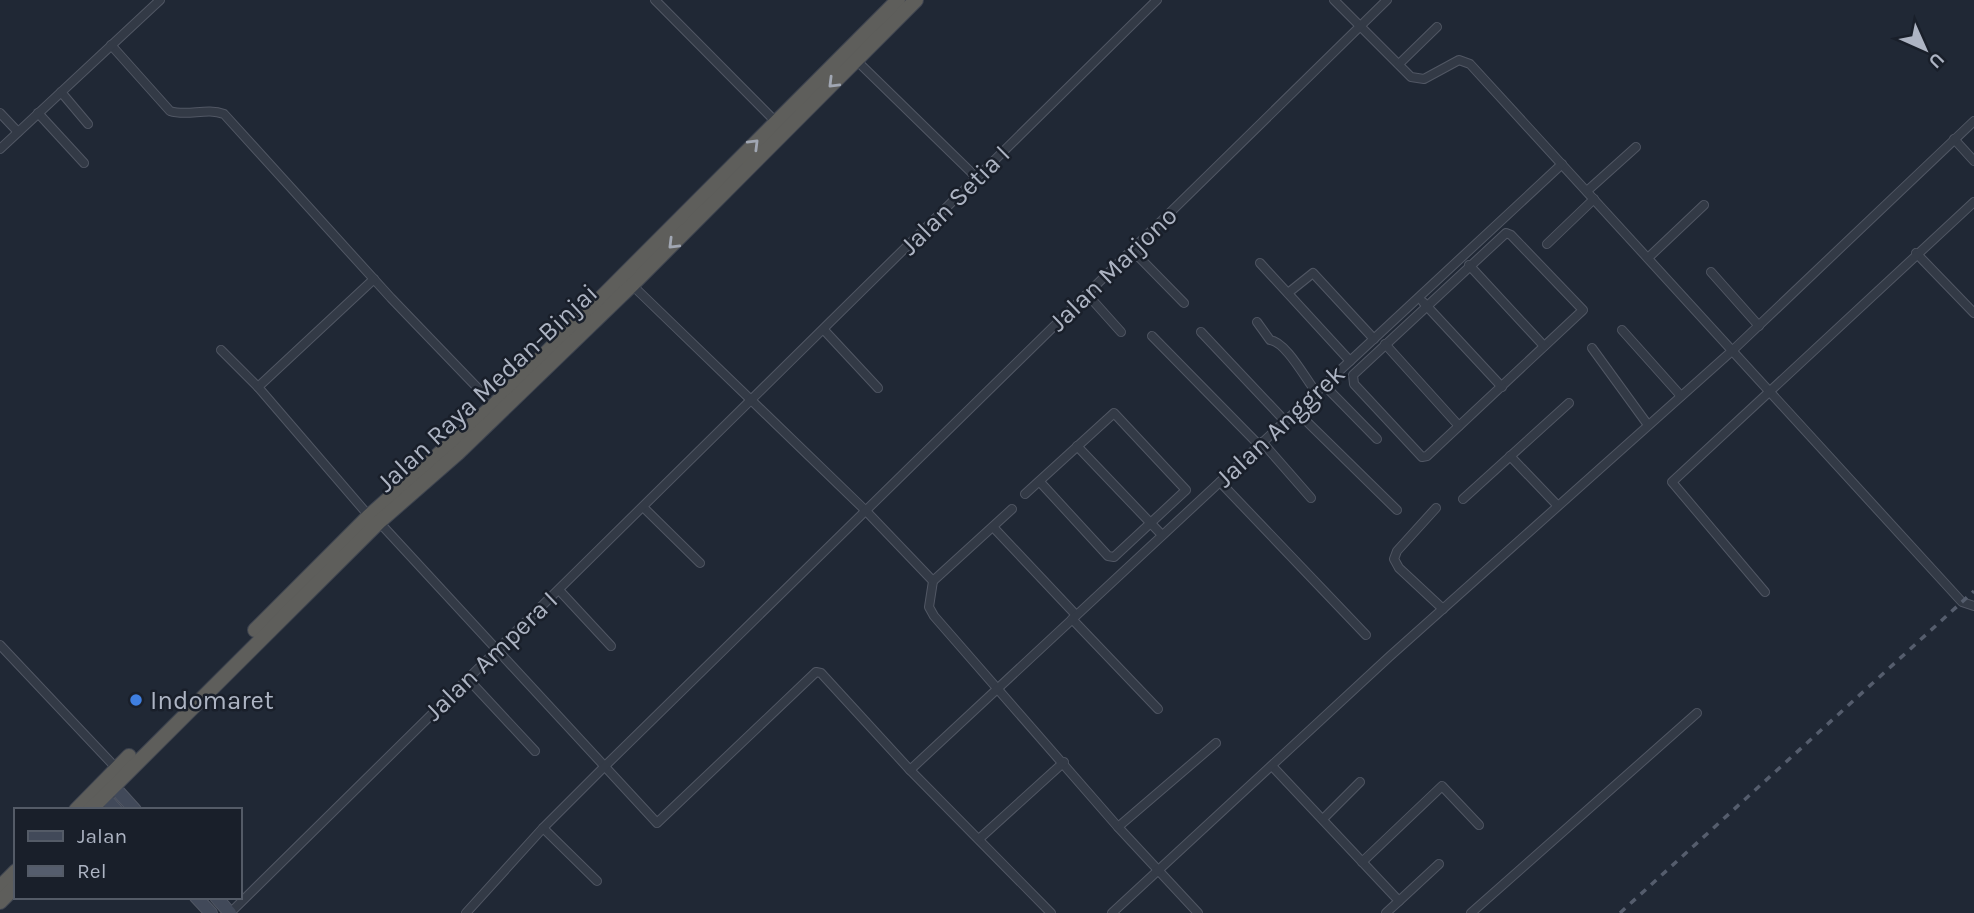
<svg xmlns="http://www.w3.org/2000/svg" width="1974" height="913" viewBox="0 0 1974 913" font-family="Karla,sans-serif">
	<style>
		.lines { fill: none; stroke-linecap: round; stroke-linejoin: round }
		.minor-casing { stroke: #515764; stroke-width: 10 }
		.secondary-casing { stroke: #515764; stroke-width: 14 }
		.trunk-casing { stroke: #3e4450; stroke-width: 16 }
		.minor { stroke: #333a46; stroke-width: 8 }
		.secondary { stroke: #414959; stroke-width: 12 }
		.trunk { stroke: #5e5e5b; stroke-width: 14 }
		.rail { stroke: #555d6d; stroke-width: 3.5; stroke-dasharray: 7 7; stroke-linecap: butt }
		.oneway { stroke: #a1a7b3 }
		.shop-dot { fill: #3f7fe0; stroke: #191f2a; stroke-width: 2.5 }
		.labels { text-anchor: middle; dominant-baseline: central; stroke-width: 5; stroke-linejoin: round; paint-order: stroke }
		.street-label { font-size: 26px; fill: #adb4c3; stroke: #191f2a }
		.poi-label { font-size: 26px; fill: #adb4c3; stroke: #191f2a; text-anchor: start }
	</style>
	<rect width="100%" height="100%" fill="#202835"/>
	<g class="lines">
		<g class="minor-casing">
			<g id="minor">
				<path d="M655,0l121,122"/>
				<path d="M1334,0l77,77 13,2 35,-19 11,4 492,538 12,4"/>
				<path d="M111,45l59,66c18,6 36,-4 54,3l167,184 103,107"/>
				<path d="M856,60l121,118"/>
				<path d="M1399,64l38,-37"/>
				<path d="M61,92l27,32"/>
				<path d="M0,113l18,19"/>
				<path d="M38,113l46,50"/>
				<path d="M1954,139l20,22"/>
				<path d="M0,149l160,-149"/>
				<path d="M1587,191l49,-44"/>
				<path d="M1506,233l5,2 72,75 -156,146 -5,1 -68,-73 -1,-9z"/>
				<path d="M1547,244l47,-45"/>
				<path d="M1132,250l52,53"/>
				<path d="M1916,253l58,60"/>
				<path d="M1648,258l56,-53"/>
				<path d="M1260,263l90,98"/>
				<path d="M1469,265l75,81"/>
				<path d="M1711,272l48,54"/>
				<path d="M632,285l234,226 67,70 -4,26 5,9 184,211 80,86"/>
				<path d="M1288,293l25,-20 61,66"/>
				<path d="M1087,294l34,38"/>
				<path d="M1423,302l79,85"/>
				<path d="M1257,322l13,18c16,2 35,38 46,52"/>
				<path d="M824,330l54,58"/>
				<path d="M1622,330l59,66"/>
				<path d="M1201,332l84,89"/>
				<path d="M1152,336l107,109"/>
				<path d="M1385,344l74,82"/>
				<path d="M1592,348l56,77"/>
				<path d="M221,350l37,37 111,129"/>
				<path d="M1324,385l53,54"/>
				<path d="M258,387l116,-108"/>
				<path d="M1296,411l101,99"/>
				<path d="M1262,442l49,56"/>
				<path d="M1077,446l85,89"/>
				<path d="M1510,456l47,49"/>
				<path d="M1220,482l146,153"/>
				<path d="M1025,494l89,-81 72,77 -72,67 -6,-1 -68,-74"/>
				<path d="M1463,499l106,-96"/>
				<path d="M643,507l57,56"/>
				<path d="M1436,508l-39,43 -3,8 5,9 44,41"/>
				<path d="M379,522l278,301 159,-151 5,1 89,97 141,143"/>
				<path d="M993,527l83,88"/>
				<path d="M933,581l79,-72"/>
				<path d="M559,590l52,56"/>
				<path d="M1765,592l-93,-110 302,-280"/>
				<path d="M1072,619l86,90"/>
				<path d="M0,645l118,125"/>
				<path d="M468,679l67,72"/>
				<path d="M1272,766l127,135 -13,12"/>
				<path d="M910,770l652,-606"/>
				<path d="M1323,819l37,-37"/>
				<path d="M1118,827l98,-84"/>
				<path d="M543,828l54,53"/>
				<path d="M979,839l85,-77"/>
				<path d="M1362,862l80,-76 37,39"/>
				<path d="M1399,901l40,-37"/>
				<path d="M230,913l927,-913"/>
				<path d="M466,913l77,-85 60,-60 784,-768"/>
				<path d="M1112,913l277,-256 344,-307 241,-229"/>
				<path d="M1471,913l226,-200"/>
			</g>
		</g>
		<g class="secondary-casing">
			<g id="secondary">
				<path d="M107,779l28,31"/>
				<path d="M97,789l19,21"/>
				<path d="M196,897l15,16"/>
				<path d="M216,897l14,16"/>
			</g>
		</g>
		<g class="trunk-casing">
			<g id="trunk">
				<path d="M255,630l114,-114 125,-111 404,-405"/>
				<path d="M76,810l53,-54"/>
				<path d="M90,810l289,-288 79,-69 174,-168 284,-285"/>
				<path d="M0,887l16,-16"/>
				<path d="M0,902l16,-16"/>
			</g>
		</g>
		<use href="#minor" class="minor"/>
		<use href="#secondary" class="secondary"/>
		<use href="#trunk" class="trunk"/>
		<path class="rail" d="M1620,913l354,-322"/>
	</g>
	<defs><path id="oneway-chevron" d="M-2-3.5L2.5 0L-2 3.5" fill="none" stroke-width="1.6" stroke-linecap="round" stroke-linejoin="round" transform="scale(1.75)"/></defs>
	<g class="oneway">
		<use href="#oneway-chevron" transform="translate(833 83) rotate(135)"/>
		<use href="#oneway-chevron" transform="translate(754 144) rotate(-45)"/>
		<use href="#oneway-chevron" transform="translate(673 244) rotate(135)"/>
	</g>
	<circle class="shop-dot" cx="136" cy="700" r="7"/>
	<g class="labels">
		<g class="street-label">
			<text transform="translate(955 200) rotate(-45)">Jalan Setia I</text>
			<text transform="translate(1113 269) rotate(-44)">Jalan Marjono</text>
			<text transform="translate(487 388) rotate(-43)">Jalan Raya Medan-Binjai</text>
			<text transform="translate(1280 426) rotate(-43)">Jalan Anggrek</text>
			<text transform="translate(491 656) rotate(-44)">Jalan Ampera I</text>
		</g>
		<g class="poi-label">
			<text x="150" y="700">Indomaret</text>
		</g>
	</g>
	<rect x="14" y="808" width="228" height="91" fill="#191f2a" stroke="#545b67" stroke-width="2"/>
	<rect x="28" y="831" width="35" height="10" fill="#414959" stroke="#545b67" stroke-width="2"/>
	<text x="77" y="843" font-size="21" fill="#adb4c3">Jalan</text>
	<rect x="28" y="866" width="35" height="10" fill="#555d6d" stroke="#545b67" stroke-width="2"/>
	<text x="77" y="878" font-size="21" fill="#adb4c3">Rel</text>
	<g transform="translate(1925 49) rotate(135)" stroke="#191f2a" stroke-width="5" paint-order="stroke">
	<path d="M0-5L12 26L0 18L-12 26Z" fill="#adb4c3"/>
	<text y="-10" font-size="19" font-weight="bold" text-anchor="middle" fill="#adb4c3">U</text>
	</g>
</svg>
